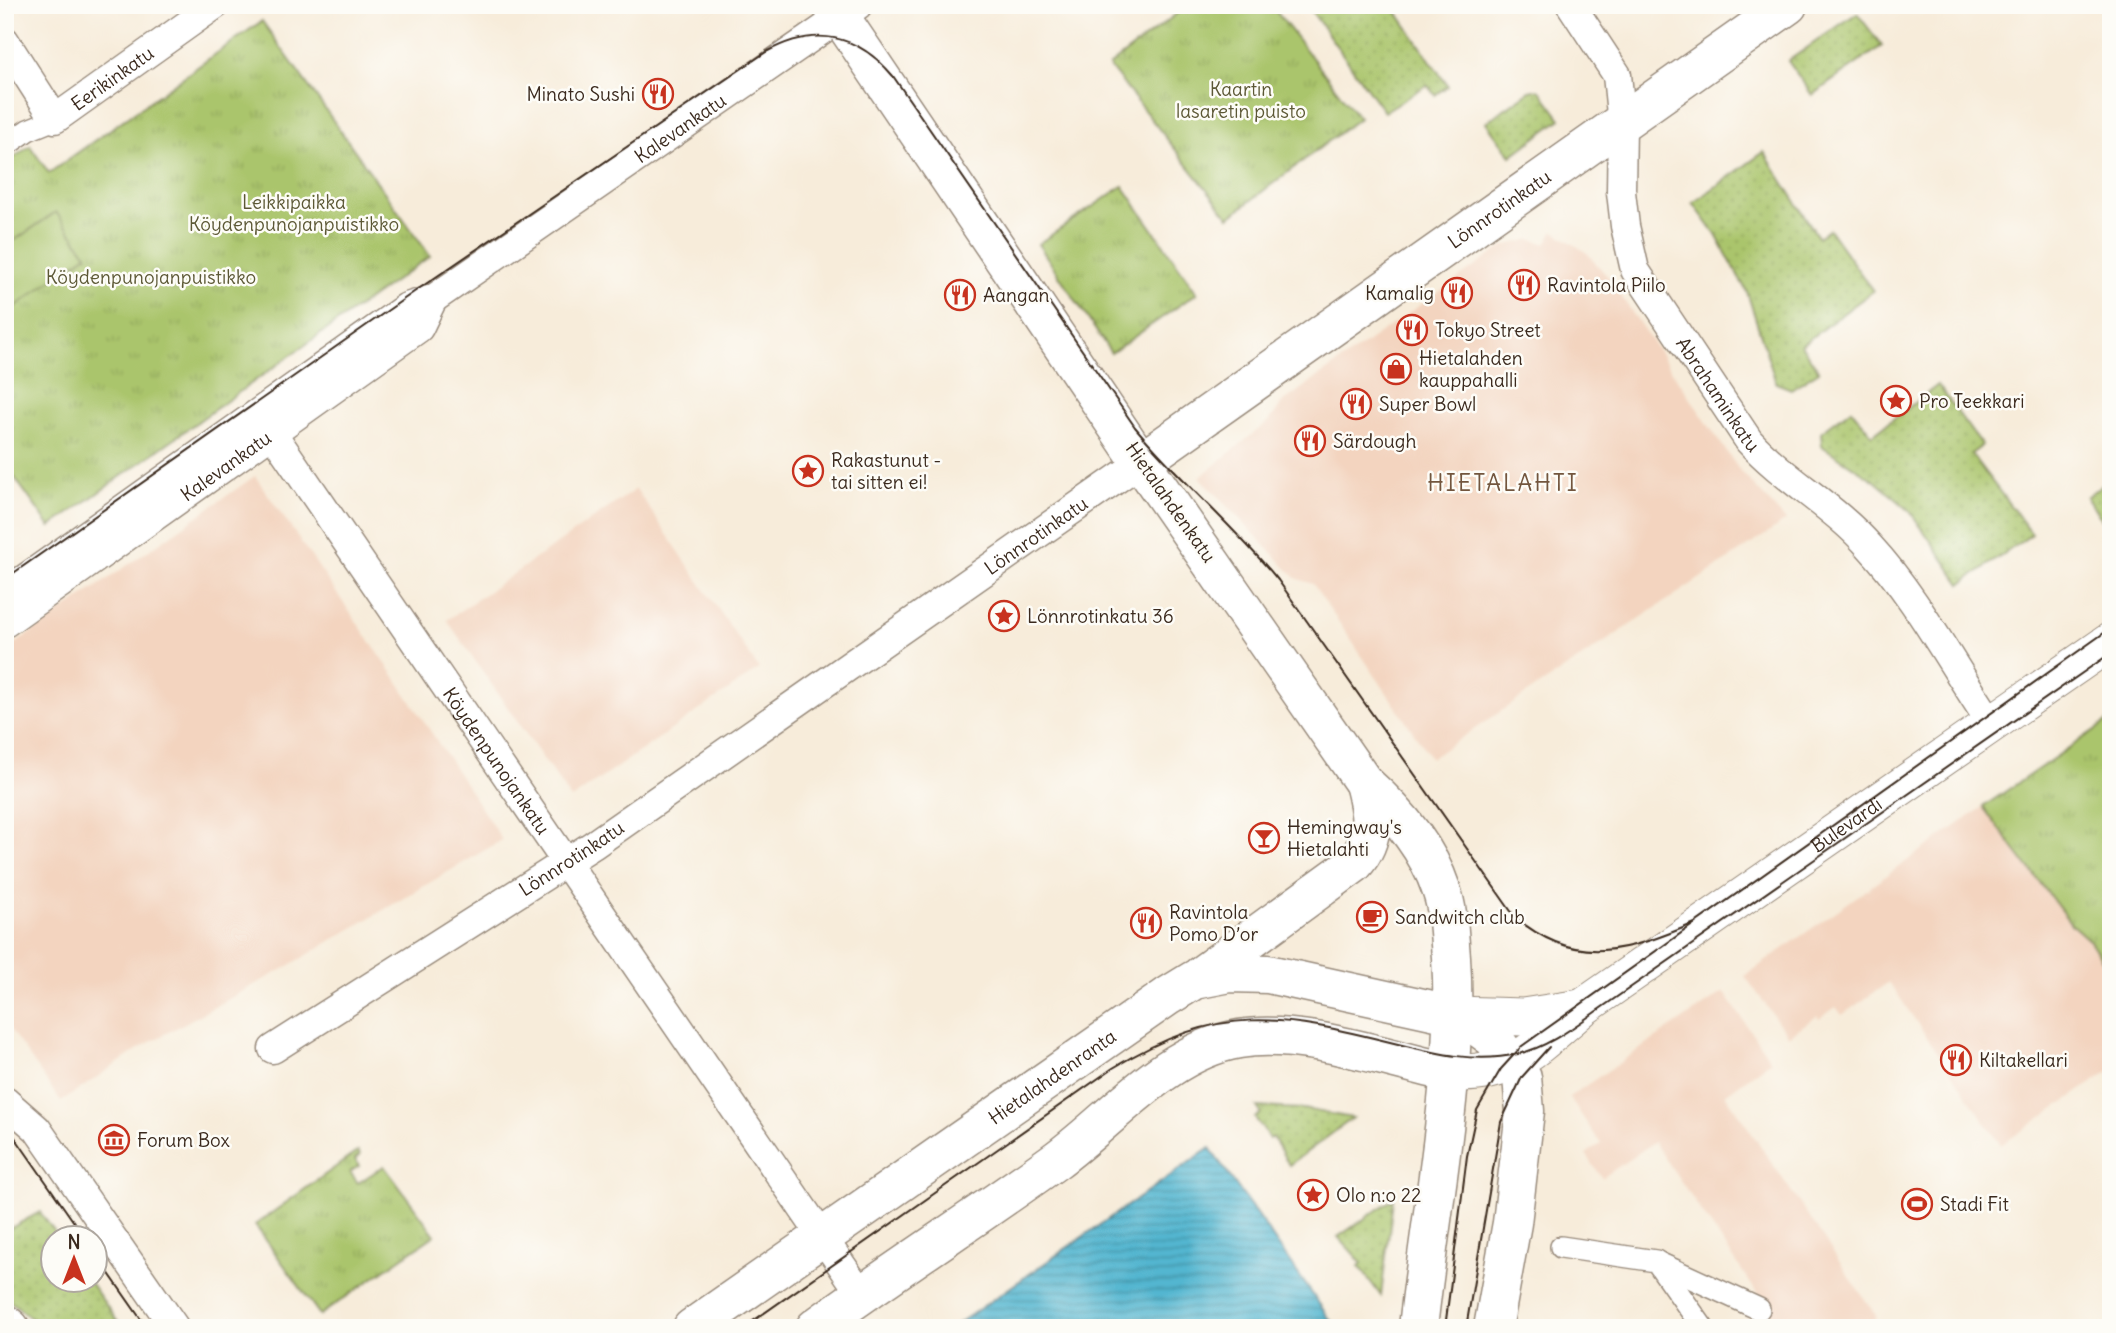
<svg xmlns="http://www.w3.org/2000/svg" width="2116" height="1333" viewBox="0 0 2116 1333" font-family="Delius,sans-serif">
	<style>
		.built { fill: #f3d4bf }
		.grass { fill: url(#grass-dots); stroke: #727845; stroke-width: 2 }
		.park { fill: url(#park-tufts); stroke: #727845; stroke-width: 2 }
		.garden { fill: #aac56c; stroke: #727845; stroke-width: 2 }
		.water { fill: url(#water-rules); stroke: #467077; stroke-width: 2 }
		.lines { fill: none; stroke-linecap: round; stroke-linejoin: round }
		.pedestrian-casing { stroke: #998b7c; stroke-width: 24 }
		.minor-casing { stroke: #998b7c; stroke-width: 31 }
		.tertiary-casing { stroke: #998b7c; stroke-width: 39 }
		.secondary-casing { stroke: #998b7c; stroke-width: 41 }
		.primary-casing { stroke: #998b7c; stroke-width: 41 }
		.pedestrian { stroke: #fff; stroke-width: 21 }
		.minor { stroke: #fff; stroke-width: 28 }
		.tertiary { stroke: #fff; stroke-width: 37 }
		.secondary { stroke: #fff; stroke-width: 38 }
		.primary { stroke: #fff; stroke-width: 38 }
		.tram { stroke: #3b2a1e; stroke-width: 2 }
		.labels { text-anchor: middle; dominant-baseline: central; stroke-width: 5; stroke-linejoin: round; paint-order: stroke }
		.street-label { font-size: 19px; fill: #3b2a1e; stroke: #fdfcf7 }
		.park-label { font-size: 19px; fill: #5c5835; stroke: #fdfcf7 }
		.poi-label { font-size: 19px; fill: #3b2a1e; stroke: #fdfcf7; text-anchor: start }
		.quarter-label { font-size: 23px; letter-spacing: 2px; fill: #73563e; stroke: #fdfcf7 }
	</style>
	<defs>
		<pattern id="grass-dots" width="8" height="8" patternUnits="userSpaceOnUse" patternTransform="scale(1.75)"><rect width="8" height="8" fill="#aac56c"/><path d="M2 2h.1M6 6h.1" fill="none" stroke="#93a95d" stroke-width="1.8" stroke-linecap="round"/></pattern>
		<pattern id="park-tufts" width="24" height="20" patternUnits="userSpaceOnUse" patternTransform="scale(1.75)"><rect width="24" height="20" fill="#aac56c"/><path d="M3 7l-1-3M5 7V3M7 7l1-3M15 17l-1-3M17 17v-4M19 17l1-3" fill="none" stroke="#93a95d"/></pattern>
		<pattern id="water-rules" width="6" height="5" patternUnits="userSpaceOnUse" patternTransform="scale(1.75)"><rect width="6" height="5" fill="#52b6d0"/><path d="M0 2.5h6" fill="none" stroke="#4594a8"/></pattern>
	</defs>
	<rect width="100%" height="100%" fill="#fdfcf7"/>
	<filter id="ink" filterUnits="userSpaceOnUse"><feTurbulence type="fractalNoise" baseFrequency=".0143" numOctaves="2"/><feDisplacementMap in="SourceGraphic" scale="14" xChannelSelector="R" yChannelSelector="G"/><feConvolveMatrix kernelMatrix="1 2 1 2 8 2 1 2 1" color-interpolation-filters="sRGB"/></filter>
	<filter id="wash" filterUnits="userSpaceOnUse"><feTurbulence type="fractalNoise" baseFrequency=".00686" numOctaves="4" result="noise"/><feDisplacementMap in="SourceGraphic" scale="28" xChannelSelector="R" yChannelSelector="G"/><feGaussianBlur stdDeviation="1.57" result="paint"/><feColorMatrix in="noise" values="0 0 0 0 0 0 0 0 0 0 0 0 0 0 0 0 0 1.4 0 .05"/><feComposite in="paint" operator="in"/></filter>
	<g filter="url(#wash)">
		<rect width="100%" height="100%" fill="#f7ecda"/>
		<g class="built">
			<path d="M1554,231l33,22 21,24 129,190 49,54 -355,237 -118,-174 -17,-6 -96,-101 69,-56 15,-20 220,-155 27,-7 15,5z"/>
			<path d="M255,476l140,201 107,163 -217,128 -142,78 -82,56 -56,-80v-371z"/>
			<path d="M636,489l123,180 -188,130 -124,-179z"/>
			<path d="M1983,807l89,118 18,16 21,32v97l-110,75 -112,-163 -47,33 -6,-8 -17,12 -2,-3 -29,20 -43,-60z"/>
			<path d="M1724,992l47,69 -46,33 152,223 -16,11h-80l-127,-186 -52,36 -16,-24 15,-10 -32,-47z"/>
		</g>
		<g class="grass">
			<path d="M1307,5h85l56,81 -13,9 -8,-10 -43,27z"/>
			<path d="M1857,13l25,33 -70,49 -24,-34z"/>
			<path d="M1539,89l22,30 -50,37 -25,-34 44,-31z"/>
			<path d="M1764,152l54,85 11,-8 44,62 -72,54 18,26 -28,18 -15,-6 -29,-91 -31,-57 -23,-32z"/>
			<path d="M1938,385l44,61 -11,8 61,80 -71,50 -52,-74 -34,-29 -53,-35 -1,-14 30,-23 21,26z"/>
			<path d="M2111,478v54l-25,-35z"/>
			<path d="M1257,1107l47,2 49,9 -64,47 -16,-28 -3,2 -15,-21 6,-5z"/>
			<path d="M1393,1199l-1,9 -11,88 -22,-30 3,-3 -24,-26z"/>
			<path d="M40,1212l19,26h-7v42l37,1 33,47h-79l-38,-31v-66z"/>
		</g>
		<g class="park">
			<path d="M1188,5h83l88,113 -130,99 -120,-151z"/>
			<path d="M262,21l168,235 -380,271 -45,-63v-300l25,-18 19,27z"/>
			<path d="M1123,186l74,107 -86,60 -73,-109z"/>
			<path d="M2111,719v254l-21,-32 -18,-16 -89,-118z"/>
			<path d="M358,1151l2,4 -5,4 4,7 -9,6 8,11 26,-17 51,69 -115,80 -65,-90z"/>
		</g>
		<path class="garden" d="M56,212l31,43 -82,59v-67z"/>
		<path class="water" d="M1210,1148l126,180h-384z"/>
	</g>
	<g filter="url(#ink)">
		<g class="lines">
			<g class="pedestrian-casing">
				<g id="pedestrian">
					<path d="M5,146l23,-16 27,-11"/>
					<path d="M1561,1247l95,14 47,67"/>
					<path d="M1659,1263l100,46"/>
				</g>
			</g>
			<g class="minor-casing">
				<g id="minor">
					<path id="s1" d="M1571,5l46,70 5,49 -1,68 4,34 10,44 114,171c37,40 85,65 121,106 48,52 82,119 122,177"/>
					<path id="s2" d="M5,41l50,78 160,-114"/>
					<path id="s3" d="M273,434l589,861"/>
					<path id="s4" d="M5,593l402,-286 26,-8 425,-294"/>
					<path id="s5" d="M5,623l414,-295 14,-29"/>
					<path id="s6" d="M273,1049l320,-204 548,-383"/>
					<path d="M5,1101l32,28 138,199"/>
				</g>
			</g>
			<g class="tertiary-casing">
				<g id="tertiary">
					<path d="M1455,1015l68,2 58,-9"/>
					<path id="s7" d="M1448,1072c63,7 89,-26 134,-64l529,-367"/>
				</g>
			</g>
			<g class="secondary-casing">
				<path id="secondary" d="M832,5l309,457"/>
			</g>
			<g class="primary-casing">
				<g id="primary">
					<path d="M1200,976l154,-112c23,-26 18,-50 10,-81"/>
					<path d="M5,1324l5,4"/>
					<path id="s8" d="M692,1328l476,-332 26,-16 36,-7 38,1 187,41 23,12 15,11 29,39 3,34 -13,112 -19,105"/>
					<path d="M815,1328c79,-58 161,-110 240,-167 58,-42 111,-110 184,-122 62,-11 148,20 209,33"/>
					<path id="s9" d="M1418,1328c13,-122 41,-248 33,-371 -2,-22 -2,-46 -10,-68 -14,-42 -44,-77 -77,-106l-223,-321 647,-457"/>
				</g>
			</g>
			<use href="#pedestrian" class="pedestrian"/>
			<use href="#minor" class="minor"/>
			<use href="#tertiary" class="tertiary"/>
			<use href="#secondary" class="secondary"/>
			<use href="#primary" class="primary"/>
			<g class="tram">
				<path d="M5,579l409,-287 352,-240c49,-27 92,-18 127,24l242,351c45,54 99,99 143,153l237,337c61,52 113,34 180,6"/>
				<path d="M5,1123l80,115"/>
				<path d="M94,1252l53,76"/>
				<path d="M743,1328l370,-260c107,-66 169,-53 285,-24 40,10 78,19 120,10 31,-7 57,-28 83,-46l510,-355"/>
				<path d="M1445,1328l22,-172 10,-46 24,-41 21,-23 589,-418"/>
				<path d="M1466,1328l35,-206 21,-45 27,-30"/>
			</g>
		</g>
	</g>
	<defs>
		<g id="restaurant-ring" transform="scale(1.575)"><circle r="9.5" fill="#fdfcf7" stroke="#c8321e" stroke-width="1.5"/><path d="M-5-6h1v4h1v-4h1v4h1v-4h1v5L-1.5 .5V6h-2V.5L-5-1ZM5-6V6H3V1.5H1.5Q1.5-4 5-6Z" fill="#c8321e"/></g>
		<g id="shop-ring" transform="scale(1.575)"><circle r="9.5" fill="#fdfcf7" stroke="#c8321e" stroke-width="1.5"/><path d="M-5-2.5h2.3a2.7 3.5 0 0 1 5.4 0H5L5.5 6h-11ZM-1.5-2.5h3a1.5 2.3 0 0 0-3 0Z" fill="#c8321e"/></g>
		<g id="sight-ring" transform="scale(1.575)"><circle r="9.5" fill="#fdfcf7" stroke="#c8321e" stroke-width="1.5"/><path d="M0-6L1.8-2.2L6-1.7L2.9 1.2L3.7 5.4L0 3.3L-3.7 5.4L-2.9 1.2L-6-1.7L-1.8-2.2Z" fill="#c8321e"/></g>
		<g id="bar-ring" transform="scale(1.575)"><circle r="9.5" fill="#fdfcf7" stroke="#c8321e" stroke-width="1.5"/><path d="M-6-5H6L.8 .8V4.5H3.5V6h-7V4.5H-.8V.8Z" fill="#c8321e"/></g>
		<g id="cafe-ring" transform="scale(1.575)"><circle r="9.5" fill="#fdfcf7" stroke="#c8321e" stroke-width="1.5"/><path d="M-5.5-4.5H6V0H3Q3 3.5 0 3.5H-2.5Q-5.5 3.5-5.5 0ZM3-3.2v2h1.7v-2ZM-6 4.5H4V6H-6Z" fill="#c8321e"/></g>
		<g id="museum-ring" transform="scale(1.575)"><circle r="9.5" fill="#fdfcf7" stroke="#c8321e" stroke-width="1.5"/><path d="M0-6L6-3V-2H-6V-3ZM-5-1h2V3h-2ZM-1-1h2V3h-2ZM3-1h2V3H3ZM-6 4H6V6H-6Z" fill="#c8321e"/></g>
		<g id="stadium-ring" transform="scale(1.575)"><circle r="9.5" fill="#fdfcf7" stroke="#c8321e" stroke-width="1.5"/><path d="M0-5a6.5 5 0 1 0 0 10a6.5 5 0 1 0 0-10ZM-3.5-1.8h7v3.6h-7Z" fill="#c8321e"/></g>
	</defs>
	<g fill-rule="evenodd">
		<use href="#restaurant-ring" x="658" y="94"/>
		<use href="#restaurant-ring" x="1524" y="285"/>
		<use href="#restaurant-ring" x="1457" y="293"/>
		<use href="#restaurant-ring" x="960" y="295"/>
		<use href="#restaurant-ring" x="1412" y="330"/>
		<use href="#shop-ring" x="1396" y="369"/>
		<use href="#sight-ring" x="1896" y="401"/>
		<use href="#restaurant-ring" x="1356" y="404"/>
		<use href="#restaurant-ring" x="1310" y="441"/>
		<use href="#sight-ring" x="808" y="471"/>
		<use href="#sight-ring" x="1004" y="616"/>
		<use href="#bar-ring" x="1264" y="838"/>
		<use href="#cafe-ring" x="1372" y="917"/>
		<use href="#restaurant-ring" x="1146" y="923"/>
		<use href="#restaurant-ring" x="1956" y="1060"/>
		<use href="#museum-ring" x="114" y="1140"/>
		<use href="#sight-ring" x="1313" y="1195"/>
		<use href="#stadium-ring" x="1917" y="1204"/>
	</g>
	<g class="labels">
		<g class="street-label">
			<text stroke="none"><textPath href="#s2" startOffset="163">Eerikinkatu</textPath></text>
			<text stroke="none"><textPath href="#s4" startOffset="821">Kalevankatu</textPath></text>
			<text stroke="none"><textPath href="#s9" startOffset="1404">Lönnrotinkatu</textPath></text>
			<text stroke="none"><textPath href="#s1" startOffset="430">Abrahaminkatu</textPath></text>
			<text stroke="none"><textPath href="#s5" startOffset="271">Kalevankatu</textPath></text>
			<text transform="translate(1171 502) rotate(55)">Hietalahdenkatu</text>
			<text stroke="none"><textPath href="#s6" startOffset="920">Lönnrotinkatu</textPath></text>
			<text stroke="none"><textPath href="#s3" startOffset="396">Köydenpunojankatu</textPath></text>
			<text stroke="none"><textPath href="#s7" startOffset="476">Bulevardi</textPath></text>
			<text stroke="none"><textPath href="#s6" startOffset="354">Lönnrotinkatu</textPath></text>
			<text stroke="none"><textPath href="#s8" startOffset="439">Hietalahdenranta</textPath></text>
		</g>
		<g class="park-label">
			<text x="1241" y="89">Kaartin<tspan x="1241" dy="22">lasaretin puisto</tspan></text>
			<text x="294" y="202">Leikkipaikka<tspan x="294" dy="22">Köydenpunojanpuistikko</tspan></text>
			<text x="151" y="277">Köydenpunojanpuistikko</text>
		</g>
		<g class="poi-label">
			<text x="635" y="94" text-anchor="end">Minato Sushi</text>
			<text x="1547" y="285">Ravintola Piilo</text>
			<text x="1434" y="293" text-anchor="end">Kamalig</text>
			<text x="983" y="295">Aangan</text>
			<text x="1435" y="330">Tokyo Street</text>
			<text x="1419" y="358">Hietalahden<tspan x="1419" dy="22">kauppahalli</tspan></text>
			<text x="1919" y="401">Pro Teekkari</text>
			<text x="1379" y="404">Super Bowl</text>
			<text x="1333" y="441">Särdough</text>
			<text x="831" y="460">Rakastunut -<tspan x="831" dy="22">tai sitten ei!</tspan></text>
			<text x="1027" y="616">Lönnrotinkatu 36</text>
			<text x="1287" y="827">Hemingway's<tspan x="1287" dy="22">Hietalahti</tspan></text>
			<text x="1169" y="912">Ravintola<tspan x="1169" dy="22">Pomo D’or</tspan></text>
			<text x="1395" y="917">Sandwitch club</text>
			<text x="1979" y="1060">Kiltakellari</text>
			<text x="137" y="1140">Forum Box</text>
			<text x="1336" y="1195">Olo n:o 22</text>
			<text x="1940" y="1204">Stadi Fit</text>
		</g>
		<g class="quarter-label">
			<text x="1503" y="482">HIETALAHTI</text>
		</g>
	</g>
	<rect width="2116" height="1333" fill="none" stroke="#fdfcf7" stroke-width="28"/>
	<g transform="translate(74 1259)"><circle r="33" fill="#fdfcf7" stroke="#afa8a0" stroke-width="2"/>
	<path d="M0-5L12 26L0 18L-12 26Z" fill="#c8321e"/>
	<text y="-10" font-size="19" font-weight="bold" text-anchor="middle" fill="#3b2a1e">N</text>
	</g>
</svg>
